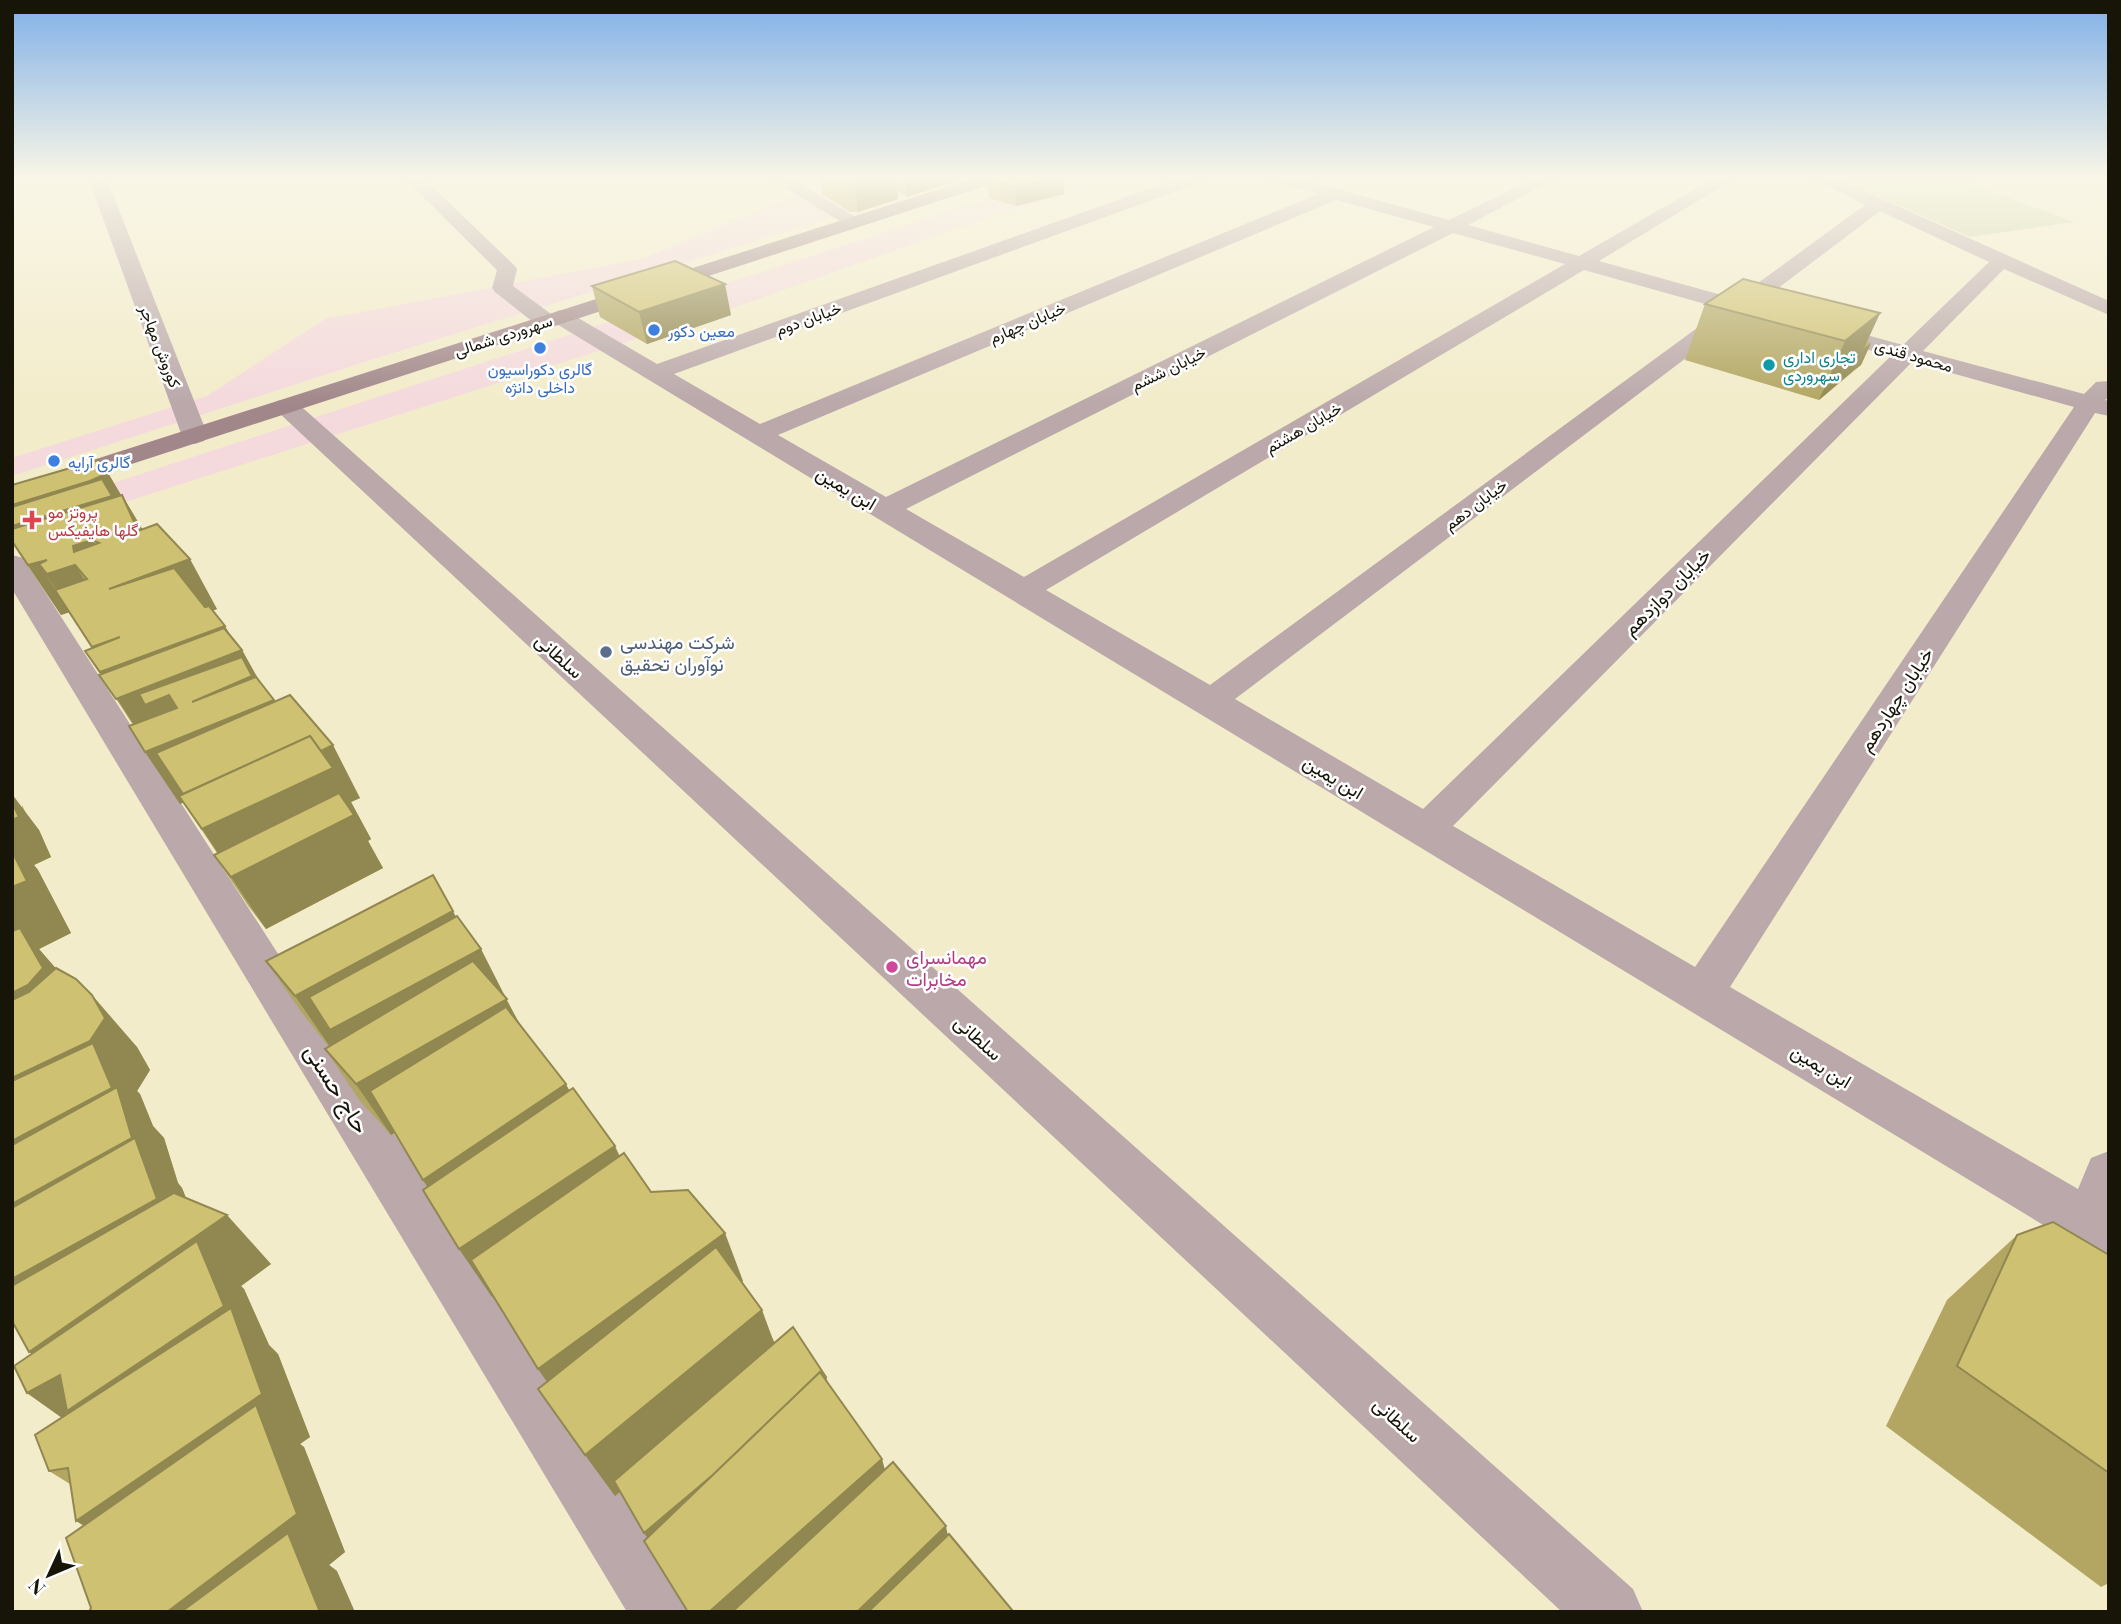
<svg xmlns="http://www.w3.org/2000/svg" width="2121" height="1624" viewBox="0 0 2121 1624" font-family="'Playfair Display',Vazirmatn,serif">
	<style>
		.commercial { fill: #f4d9dd }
		.green { fill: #c8d4a6 }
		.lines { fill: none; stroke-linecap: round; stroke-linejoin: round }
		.street { fill: #baa8aa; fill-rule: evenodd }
		.secondary { fill: #a1878a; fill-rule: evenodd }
		.wall { fill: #b2a662 }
		.shaded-wall { fill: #918750; fill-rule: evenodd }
		.building { fill: #cfc172; stroke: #918750; stroke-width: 2; fill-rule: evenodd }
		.shop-dot { fill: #3f7fe0; stroke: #fff; stroke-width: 2.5 }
		.culture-dot { fill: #0f9aa8; stroke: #fff; stroke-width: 2.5 }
		.health-dot { fill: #e0444e; stroke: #fff; stroke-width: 2.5 }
		.service-dot { fill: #5c6f8a; stroke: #fff; stroke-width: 2.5 }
		.hotel-dot { fill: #d1479c; stroke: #fff; stroke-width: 2.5 }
		.labels { text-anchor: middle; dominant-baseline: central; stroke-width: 5; stroke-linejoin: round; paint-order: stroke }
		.far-street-label { font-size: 16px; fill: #171408; stroke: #fff }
		.far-shop-label { font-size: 16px; fill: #366cbe; stroke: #fff; text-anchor: start }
		.far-culture-label { font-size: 16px; fill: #0d838f; stroke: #fff; text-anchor: start }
		.far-health-label { font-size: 16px; fill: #be3a42; stroke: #fff; text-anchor: start }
		.street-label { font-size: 19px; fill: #171408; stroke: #fff }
		.service-label { font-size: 19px; fill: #4e5e75; stroke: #fff; text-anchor: start }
		.hotel-label { font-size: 19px; fill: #b23c85; stroke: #fff; text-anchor: start }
		.near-street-label { font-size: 23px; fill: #171408; stroke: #fff }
	</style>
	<rect width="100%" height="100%" fill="#f2ecca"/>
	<g class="commercial">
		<path d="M962,177l-598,185 -352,114v-18l195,-62 118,-77 317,-60 168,-70 53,-8z"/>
		<path d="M1054,177h123l-73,5 -137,43 -240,85 -715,228v-22z"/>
	</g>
	<path class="green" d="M1835,177h118l121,45 -104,15z"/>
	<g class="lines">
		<g class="street">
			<path d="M88,177h18l102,259 -4,5 -9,3 -9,-3 -4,-5z"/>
			<path d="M403,177h19l92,88 3,4 -4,17 38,28 9,-4 8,2 89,52 525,-187h25l-3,4 -530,193 86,50 558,-230 -49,-13 -3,-4h28l155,43 88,-43h22l-91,48 111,31 137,-79h21l-138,84 137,38 129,-94 -55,-28h23l276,124v14l-105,-46 -81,82 161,43 12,-12 13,-1v16l-4,3 4,1v15l-14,-3 -365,574 348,202 13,-31 18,-7v109l-36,-17 -1518,-920 -9,5 -8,-2 -43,-34 -3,-4 5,-18zM1336,200l98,27 -548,270 -108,-62zM1880,211l109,51 -86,83 -84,-23 -8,2 -3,5 3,5 80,22 -468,453 -188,-110 508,-384 18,4 8,-1 3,-5 -3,-5 -13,-3zM1453,233l112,31 -541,313 -118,-68zM1584,270l139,39 -513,376 -164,-95zM1912,362l162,45 -379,560 -242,-141z"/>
			<path d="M768,177h21l75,45 -9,6 -7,-2z"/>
			<path d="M286,399l9,2 1338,1188 10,23h-81l-1285,-1201 -3,-5 3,-5z"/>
			<path d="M12,555l11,3 4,6 660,1025 10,23h-70l-615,-1023z"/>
		</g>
		<path class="secondary" d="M977,177h26l-3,4 -988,322v-17z"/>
	</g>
	<g class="wall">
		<path d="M820,177h148l-61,20 -10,-6 1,8 -40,13h-8l-28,-18z"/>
		<path d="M997,177h67v17l-48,12 -27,-8 -1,-18z"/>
		<path d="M592,286l139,29 -84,29 -47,-27z"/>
		<path d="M1705,304l175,9 -13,28 4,2 -10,22 -42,35 -134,-40z"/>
		<path d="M108,473l13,22h1l20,34 75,80 -5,2 30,39 17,30 16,22 85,96 -9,4 20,37 -3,2 15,27 -117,61 -17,-22 -35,-52 3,-2 -34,-51 -3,2 -35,-52 -12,-27 -48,-74 7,-3 -23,-36 -8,3 -49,-72v-58z"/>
		<path d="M22,805l5,11 12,14 12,27 -17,8 4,5 33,63 -32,16 17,20 81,78 13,23 -13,21 3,3 13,32 11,12 14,45 4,5 4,10 85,66 -30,22 3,3 25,56 9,9 32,83 -10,7 4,3 41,105 -16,13 8,6 -246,37 -7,-82 -14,-42 -21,-13 13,-53 -35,-25 5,-40 -3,-1z"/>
		<path d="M456,916l48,80 16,28 99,132 32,36 92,89 -1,1 33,61 53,41 57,86 63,64 64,76 -365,-73 -27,-46 -5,5 -77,-107 9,-7 -54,-86 -1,1 -97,-164 -4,2 -31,-34 -35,-52 4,-2 -27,-34 -36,-52z"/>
		<path d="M2017,1235l92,20v328l-8,4 -215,-161 61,-126z"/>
	</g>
	<g class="shaded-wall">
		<path d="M854,177h42l2,22 -40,13z"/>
		<path d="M906,177h62l-61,20z"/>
		<path d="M1060,177h4v17l-48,12v-19z"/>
		<path d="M725,284l6,31 -84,29 -8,-32z"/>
		<path d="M1880,313l-26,57 -35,30 26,-59z"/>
		<path d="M1871,343l-10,22 -7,5 10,-22z"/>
		<path d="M108,473l20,34 -6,-12 28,47 40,17 27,50 -77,30 -65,-74 31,49 -27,10 -40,-60 31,48 -9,3 -49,-74v-36zM92,540l7,3 21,42z"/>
		<path d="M225,626l14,25 3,-1 28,51 4,-1 29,52 -123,52 -35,-52 5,-2 -50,-78 7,-2 -15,-23 28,-10z"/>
		<path d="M333,745l27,53 -9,4 20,37 -3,2 15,27 -117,61 -35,-52 2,-1 -31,-47 -10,-21z"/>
		<path d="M12,794l27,36 12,27 -17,8 4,5 33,63 -32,16 27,31 26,15 45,52 13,23 -13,21 3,3 13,32 11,12 14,45 4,5 18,46 27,-19 44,49 -30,22 3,3 25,56 9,9 32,83 -10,7 4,3 41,105 -16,13 8,6 18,41h-188l-29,-53 -62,-38 12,-85 -61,-43 33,-18 29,21 -60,-44 -17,-35z"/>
		<path d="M453,911l21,42 7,-4 52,102 -142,84 -96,-139z"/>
		<path d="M566,1084l24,51 -134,94 -33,-49z"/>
		<path d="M615,1146l23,50 -146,101 -33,-48z"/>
		<path d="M725,1233l18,48 -174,132 -31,-44z"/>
		<path d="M762,1310l17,46 -164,140 -30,-41z"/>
		<path d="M826,1377l8,23 -175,153 -15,-20z"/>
		<path d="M882,1459l11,40 -124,113h-60z"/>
		<path d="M946,1526l7,38 -48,48h-48z"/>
	</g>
	<g class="building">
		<path d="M997,177h63l-44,10 -28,-7z"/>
		<path d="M675,261l50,23 -86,28 -47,-26z"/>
		<path d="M1743,279l137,34 -35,28 -140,-37z"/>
		<path d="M98,460l10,13 -18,8 -78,24v-20z"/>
		<path d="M102,479l10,17 -100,30v-19z"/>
		<path d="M122,495l16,36 19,-7 33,35 -81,30 65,-21 31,39 4,-1 16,20 -125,46 -15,-21 35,-14 -28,10 -37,-57 32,-11 -12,-14 -28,9 -8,-10 8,-4 -19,5 -16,-24v-12zM92,540l7,3 -25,9 -1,-6z"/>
		<path d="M224,628l18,22 -126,49 -17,-24z"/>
		<path d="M242,657l10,19 -60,26 64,-25 18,23 -129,52 -16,-26 48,-18 -8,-13 -24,10 -6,-11z"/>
		<path d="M290,695l43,50 -12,6 -11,-15 -127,58 -27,-41z"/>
		<path d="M310,736l23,32 -131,61 -23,-33z"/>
		<path d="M339,793l15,22 -123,62 -17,-22z"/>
		<path d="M12,802l7,15 -7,3z"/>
		<path d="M12,851l15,30 -15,6z"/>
		<path d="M433,875l20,36 -158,85 -29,-35 69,-35z"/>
		<path d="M457,916l24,33 -151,81 -21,-33z"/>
		<path d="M20,928l23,40 -15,17 -16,8v-62z"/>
		<path d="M473,961l34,38 -151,85 -31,-35z"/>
		<path d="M56,968l20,11 16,16 13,23 -15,23 -78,37v-78l17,-8z"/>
		<path d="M506,1007l60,77 -143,96 -53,-89z"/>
		<path d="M93,1043l19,45 -100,53v-60z"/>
		<path d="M117,1087l15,51 -120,66v-59z"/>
		<path d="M573,1088l42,58 -156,103 -36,-59z"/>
		<path d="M135,1138l22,61 -145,80v-71z"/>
		<path d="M624,1153l27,39 37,-2 37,43 -187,136 -67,-109z"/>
		<path d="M174,1193l53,22 -198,137 -17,-31v-35z"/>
		<path d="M2053,1222l56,33v218l-152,-107 60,-131z"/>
		<path d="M197,1241l27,65 -157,105 -7,-36 -33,18 -13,-27z"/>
		<path d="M716,1247l46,63 -177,145 -47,-66z"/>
		<path d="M231,1308l31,86 -186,127 -8,-53 -19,3 -14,-36z"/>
		<path d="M793,1327l33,50 -2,1 -4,-6 -106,102 -70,59 -30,-52z"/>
		<path d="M820,1372l62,87 -173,153h-21l-44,-71z"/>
		<path d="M256,1405l41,109 -130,98h-78l2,-4 -25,-70z"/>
		<path d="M893,1462l53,64 -89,86h-125z"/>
		<path d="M288,1533l32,79h-139z"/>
		<path d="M949,1534l63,76 -2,2h-142z"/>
	</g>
	<linearGradient id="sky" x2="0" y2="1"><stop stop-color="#80b0e8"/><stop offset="0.44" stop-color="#f9f6e7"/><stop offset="1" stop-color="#f9f6e7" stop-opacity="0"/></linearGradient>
	<rect width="2121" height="404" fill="url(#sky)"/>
	<g class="shop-dot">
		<circle cx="654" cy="330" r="7"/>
		<circle cx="540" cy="348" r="7"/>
		<circle cx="54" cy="461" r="7"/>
	</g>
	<circle class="culture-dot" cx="1769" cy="365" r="7"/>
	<path class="health-dot" d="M28.5 509.5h7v7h7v7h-7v7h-7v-7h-7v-7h7z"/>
	<circle class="service-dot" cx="606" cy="652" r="7"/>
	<circle class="hotel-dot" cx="892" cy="967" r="7"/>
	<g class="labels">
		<g class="far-street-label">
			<text transform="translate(808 318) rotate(-20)">خیابان دوم</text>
			<text transform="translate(1027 322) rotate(-23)">خیابان چهارم</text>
			<text transform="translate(503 335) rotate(-18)">سهروردی شمالی</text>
			<text transform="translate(161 346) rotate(69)">کوروش مهاجر</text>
			<text transform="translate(1914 355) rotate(16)">محمود قندی</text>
			<text transform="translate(1168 368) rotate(-26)">خیابان ششم</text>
			<text transform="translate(1303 427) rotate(-30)">خیابان هشتم</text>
			<text transform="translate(1475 504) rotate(-37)">خیابان دهم</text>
		</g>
		<g class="far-shop-label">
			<text x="668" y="330">معین دکور</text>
			<text x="540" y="368" text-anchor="middle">گالری دکوراسیون<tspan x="540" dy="18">داخلی دانژه</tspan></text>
			<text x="68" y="461">گالری آرایه</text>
		</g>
		<g class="far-culture-label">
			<text x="1783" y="356">تجاری اداری<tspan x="1783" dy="18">سهروردی</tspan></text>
		</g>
		<g class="far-health-label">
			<text x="48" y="511">پروتز مو<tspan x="48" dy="18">گلها هایفیکس</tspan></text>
		</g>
		<g class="street-label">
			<text transform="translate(847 487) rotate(31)">ابن یمین</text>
			<text transform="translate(1666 591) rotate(-45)">خیابان دوازدهم</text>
			<text transform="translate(560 655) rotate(42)">سلطانی</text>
			<text transform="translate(1895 699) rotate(-57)">خیابان چهاردهم</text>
			<text transform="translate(1334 776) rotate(31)">ابن یمین</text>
			<text transform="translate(979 1037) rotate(42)">سلطانی</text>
			<text transform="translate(1822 1065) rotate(31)">ابن یمین</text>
			<text transform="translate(1398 1419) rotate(42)">سلطانی</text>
		</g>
		<g class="service-label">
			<text x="620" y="641">شرکت مهندسی<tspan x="620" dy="22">نوآوران تحقیق</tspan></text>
		</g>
		<g class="hotel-label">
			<text x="906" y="956">مهمانسرای<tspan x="906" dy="22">مخابرات</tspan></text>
		</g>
		<g class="near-street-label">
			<text transform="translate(338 1088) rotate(58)">حاج حسنی</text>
		</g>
	</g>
	<rect width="2121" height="1624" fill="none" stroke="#171408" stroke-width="28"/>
	<g transform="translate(49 1575) rotate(226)" stroke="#ffffff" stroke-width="5" paint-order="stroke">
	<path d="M0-5L12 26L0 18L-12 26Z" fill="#171408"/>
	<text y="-10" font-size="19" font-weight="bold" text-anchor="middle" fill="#171408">N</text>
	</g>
</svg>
